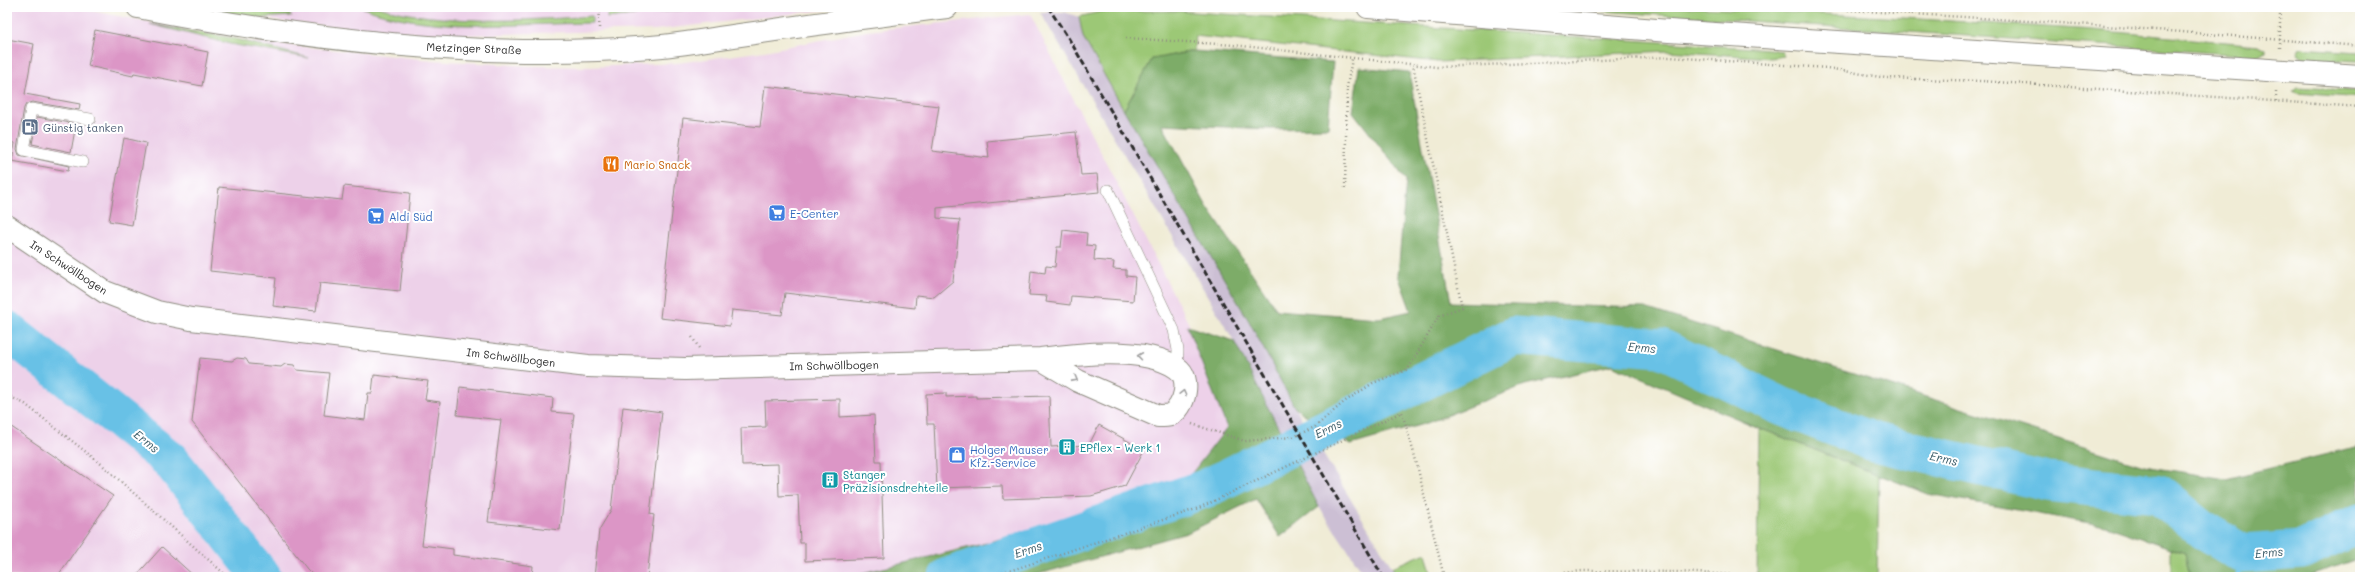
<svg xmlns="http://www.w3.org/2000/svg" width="2367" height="584" viewBox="0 0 2367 584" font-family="Mali,sans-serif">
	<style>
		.built { fill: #edd1e9 }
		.industrial { fill: #ccbfd4 }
		.green { fill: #9cc876; stroke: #647a50 }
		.forest { fill: #7dac67; stroke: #546c49 }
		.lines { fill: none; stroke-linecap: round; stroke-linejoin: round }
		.stream { stroke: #68c1e6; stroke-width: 6 }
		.river { stroke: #68c1e6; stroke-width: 39 }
		.building { fill: #dc96c6 }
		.service-casing { stroke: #8e8c80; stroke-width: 12 }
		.minor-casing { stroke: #8e8c80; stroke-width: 24 }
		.tertiary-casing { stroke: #8e8c80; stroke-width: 24 }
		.path { stroke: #8e8c80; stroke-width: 2.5; stroke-dasharray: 1 3; stroke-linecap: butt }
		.service { stroke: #fff; stroke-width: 11 }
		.minor { stroke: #fff; stroke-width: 22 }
		.tertiary { stroke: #fff; stroke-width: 22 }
		.rail { stroke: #2b2b2b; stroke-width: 3; stroke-dasharray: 6 3; stroke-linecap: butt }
		.oneway { stroke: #a0a0a0 }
		.labels { text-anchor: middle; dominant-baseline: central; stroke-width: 4; stroke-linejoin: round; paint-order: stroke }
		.street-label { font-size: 11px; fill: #2b2b2b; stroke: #fff }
		.service-label { font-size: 11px; fill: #4e5e75; stroke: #fff; text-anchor: start }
		.food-label { font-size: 11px; fill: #c56008; stroke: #fff; text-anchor: start }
		.shop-label { font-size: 11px; fill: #366cbe; stroke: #fff; text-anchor: start }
		.culture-label { font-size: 11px; fill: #0d838f; stroke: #fff; text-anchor: start }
		.water-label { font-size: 12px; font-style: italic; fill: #40606c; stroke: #fff }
	</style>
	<rect width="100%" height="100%" fill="#fff"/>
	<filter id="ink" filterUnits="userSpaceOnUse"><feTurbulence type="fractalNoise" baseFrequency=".025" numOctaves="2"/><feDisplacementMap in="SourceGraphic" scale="8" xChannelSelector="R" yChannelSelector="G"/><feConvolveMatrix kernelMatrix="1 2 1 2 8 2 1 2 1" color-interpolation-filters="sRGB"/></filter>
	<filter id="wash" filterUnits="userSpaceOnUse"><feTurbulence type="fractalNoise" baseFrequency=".012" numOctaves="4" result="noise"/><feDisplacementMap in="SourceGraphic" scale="16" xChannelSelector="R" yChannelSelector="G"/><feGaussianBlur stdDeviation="0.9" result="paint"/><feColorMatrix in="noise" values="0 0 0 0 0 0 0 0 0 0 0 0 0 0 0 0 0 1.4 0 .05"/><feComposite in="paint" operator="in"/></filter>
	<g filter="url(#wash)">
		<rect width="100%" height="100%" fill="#f0ecd6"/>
		<g class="built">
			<path d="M7,7h64l178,34 182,19 98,6 62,1 87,-4 87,-12 102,-20 163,-17 166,324 35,91 -46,59 -202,58 -131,31h-845z"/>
			<path d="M211,7h641l-197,23 -196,5 -79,-4 -95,-9z"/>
		</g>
		<path class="industrial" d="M1040,12h24l15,5 4,20 41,73 125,211 46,87 103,169h-32l-47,-70 -85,-166z"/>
		<g class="green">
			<path d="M190,7h50l49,6 3,3 -34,2z"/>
			<path d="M378,7c62,18 149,14 214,9v7c-70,1 -164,10 -229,-15z"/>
			<path d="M641,7h68l-102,11 1,-7 29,-2z"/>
			<path d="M1544,7h141l219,11 189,12 166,15 7,4v3l-6,4z"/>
			<path d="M1103,11h74l592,38 12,2 3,5 -13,2 -102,-7 -231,11 -243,-26 -1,15 -42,8 -28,51 -41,-73 -4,-20z"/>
			<path d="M150,24l82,14 77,20 -79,-14z"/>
			<path d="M2300,48l60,4v9l-57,-2 -6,-5z"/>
			<path d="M2298,87l62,4v7l-62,-5 -5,-2z"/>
			<path d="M1759,428l120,47 -2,102h-120z"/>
			<path d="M2171,548l14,5 5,24h-19z"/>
			<path d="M1426,553l6,24h-34l-6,-10z"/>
		</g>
		<g class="forest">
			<path d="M1194,51l139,11 -5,66 -59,1 -107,-5 44,81 71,105 102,8 32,-7 -13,-36 8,-95 -53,-68 6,-45 50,5 42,230 194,6 499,158 82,13 134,-33v112l-55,19h-115l-5,-24 -79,-27 -178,-32 -169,-66 -147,-63 -87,20 -98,38 -76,22 -56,-37 -46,-87 -125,-211 28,-51z"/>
			<path d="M1187,326l47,15 85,166 -39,30 -24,-38 -69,34 -159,44h-182l133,-32 202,-58 46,-59z"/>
		</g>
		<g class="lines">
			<path class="stream" d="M2238,577l5,-23"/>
			<g class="river">
				<path d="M7,330l163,130 92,117"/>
				<path d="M948,577l259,-89 307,-152 147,12 120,58 93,36 174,40 111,12 44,36 40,24 58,-4 59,-27"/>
			</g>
		</g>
		<g id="blocks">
			<g class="building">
				<path d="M95,30l113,22 -6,34 -68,-13 -1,3 -45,-10z"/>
				<path d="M7,39l27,5 -9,50 55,10 -1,6 -47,-8 -6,2 -2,4 -7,41 2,6 50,11 -1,5 -56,-10 3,-18 -8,-2z"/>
				<path d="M765,86l174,20 -7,45 57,7 -2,-17 89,-9 5,43 16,-1 2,18 -162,16v10l23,2 -7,61 -19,16 -18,-2 -1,13 -130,-15 -3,22 -50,-5 -2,16 -70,-8 23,-200 77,9z"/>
				<path d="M37,117l39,7 -5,28 -39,-8z"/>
				<path d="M124,138l22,5 -14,82 -23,-4z"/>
				<path d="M344,186l66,7 -10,98 -80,-8 -4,28 -43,-5 3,-28 -66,-7 9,-84 123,13z"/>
				<path d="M1063,230l24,3 -1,12 9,1 -1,14 20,2 -1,7 13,1v6l9,1 -2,24 -62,-5 -1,9 -24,-3 1,-6 -18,-1 2,-24 14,2 1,-7 9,1 2,-20h4z"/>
				<path d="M200,358l32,3 5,-3 9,1 3,5 32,3 4,-3 9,1 3,5 32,3 -5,42 41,5 3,-27h4l2,-18 54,6 -3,19 15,2 -18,143 31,4v6l80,11 -1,11h-217l-8,-8 -115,-147z"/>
				<path d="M460,387l93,11 -1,14 22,2 -14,116 -72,-8 13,-102 -44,-5z"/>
				<path d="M946,393v4l30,-1v2l73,-2 2,51 38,-2 10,-20 45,25 -19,36 -34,10 -88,3 -1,-13 -65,2 -3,-64h-7l-1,-30z"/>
				<path d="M840,399v18l34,-2 2,46h5l3,97 -79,3v-18h-5l-2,-48 -19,1 -1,-32 -36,1 -1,-37 25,-1 -1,-26z"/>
				<path d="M623,407l39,5 -12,102 4,1 -7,62h-53l5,-47 12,-20z"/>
				<path d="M7,424l106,72 -56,81h-50z"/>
				<path d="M162,547l33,30h-60z"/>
			</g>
		</g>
	</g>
	<g filter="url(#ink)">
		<use href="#blocks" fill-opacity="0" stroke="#8e8c80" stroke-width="1"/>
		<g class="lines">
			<g class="service-casing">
				<g id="service">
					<path d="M83,162l-59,-12 7,-41 59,10"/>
					<path d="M1108,190l66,140 4,20 -1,18"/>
				</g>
			</g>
			<g class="minor-casing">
				<path id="minor" d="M7,226l98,66 52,20 34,7 397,47 97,3 356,-10c35,-5 105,-13 136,9 15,10 8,40 -7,47 -3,1 -9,1 -12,1l-80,-35 -37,-22"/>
			</g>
			<g class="tertiary-casing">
				<g id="tertiary">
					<path d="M138,7c169,33 342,53 513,40 30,-2 60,-8 89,-12 69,-10 138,-20 207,-28"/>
					<path d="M1368,7l301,24 691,45"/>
				</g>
			</g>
			<g class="path">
				<path d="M1800,7l293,18 267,21"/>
				<path d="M1910,7v6"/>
				<path d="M2280,7v41"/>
				<path d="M599,28l1,-21"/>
				<path d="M1126,38l107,7 204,22 233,-10 157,11 59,10 96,3 378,26"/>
				<path d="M2276,101v-10"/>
				<path d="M1345,188l2,-101 5,-28"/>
				<path d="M692,337l7,11"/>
				<path d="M7,395l18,9 75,59 128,114"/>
				<path d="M1192,424l53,17 48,-4 22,-10 29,-25 29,-19 35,-14 31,-53 23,-9 -49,-242"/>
				<path d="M991,577l208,-69 203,-96 13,45 29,120"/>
				<path d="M1525,577l57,-6 95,1 104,5"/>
			</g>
			<use href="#service" class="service"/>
			<use href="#minor" class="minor"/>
			<use href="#tertiary" class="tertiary"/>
			<path class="rail" d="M1048,7l21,32 314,538"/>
		</g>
		<defs><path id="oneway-chevron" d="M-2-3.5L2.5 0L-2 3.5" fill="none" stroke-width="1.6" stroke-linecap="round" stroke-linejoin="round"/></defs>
		<g class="oneway">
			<use href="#oneway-chevron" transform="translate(1140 356) rotate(-172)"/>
			<use href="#oneway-chevron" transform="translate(1075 379) rotate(29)"/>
			<use href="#oneway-chevron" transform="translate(1183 393) rotate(-77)"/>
		</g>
	</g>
	<defs>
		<g id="fuel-square" transform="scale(0.9)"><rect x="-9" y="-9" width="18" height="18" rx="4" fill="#5c6f8a" stroke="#fff"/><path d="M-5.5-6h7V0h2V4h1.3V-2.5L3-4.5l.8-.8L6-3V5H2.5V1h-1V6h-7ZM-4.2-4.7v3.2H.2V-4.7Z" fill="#fff"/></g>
		<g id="restaurant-square" transform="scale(0.9)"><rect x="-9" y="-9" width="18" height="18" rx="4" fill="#e8710a" stroke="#fff"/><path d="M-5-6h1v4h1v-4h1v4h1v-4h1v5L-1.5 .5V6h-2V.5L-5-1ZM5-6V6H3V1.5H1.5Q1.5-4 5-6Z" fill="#fff"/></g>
		<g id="supermarket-square" transform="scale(0.9)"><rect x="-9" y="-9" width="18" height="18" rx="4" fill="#3f7fe0" stroke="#fff"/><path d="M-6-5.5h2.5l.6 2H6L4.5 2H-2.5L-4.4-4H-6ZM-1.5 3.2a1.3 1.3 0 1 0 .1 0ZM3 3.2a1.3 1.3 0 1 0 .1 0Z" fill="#fff"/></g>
		<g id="building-square" transform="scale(0.9)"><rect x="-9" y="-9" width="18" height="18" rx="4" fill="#0f9aa8" stroke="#fff"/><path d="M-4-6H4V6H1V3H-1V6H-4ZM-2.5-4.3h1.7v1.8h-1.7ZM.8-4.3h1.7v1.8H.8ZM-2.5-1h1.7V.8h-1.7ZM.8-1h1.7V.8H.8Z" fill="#fff"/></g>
		<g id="shop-square" transform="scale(0.9)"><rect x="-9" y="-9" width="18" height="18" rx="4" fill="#3f7fe0" stroke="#fff"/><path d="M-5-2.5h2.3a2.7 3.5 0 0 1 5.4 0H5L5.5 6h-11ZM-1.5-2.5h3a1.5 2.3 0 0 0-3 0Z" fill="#fff"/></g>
	</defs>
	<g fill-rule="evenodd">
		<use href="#fuel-square" x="30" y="127"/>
		<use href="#restaurant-square" x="611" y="164"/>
		<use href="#supermarket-square" x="777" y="213"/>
		<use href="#supermarket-square" x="376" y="216"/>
		<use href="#building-square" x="1067" y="447"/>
		<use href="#shop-square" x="957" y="455"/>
		<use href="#building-square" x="830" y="480"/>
	</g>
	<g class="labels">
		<g class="street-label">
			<text transform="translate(474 48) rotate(2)">Metzinger Straße</text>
			<text transform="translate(69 267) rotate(33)">Im Schwöllbogen</text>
			<text transform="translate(511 357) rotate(7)">Im Schwöllbogen</text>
			<text transform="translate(834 365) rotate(-1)">Im Schwöllbogen</text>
		</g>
		<g class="service-label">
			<text x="43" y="127">Günstig tanken</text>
		</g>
		<g class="food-label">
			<text x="624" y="164">Mario Snack</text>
		</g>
		<g class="shop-label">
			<text x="790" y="213">E-Center</text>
			<text x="389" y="216">Aldi Süd</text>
			<text x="970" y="449">Holger Mauser<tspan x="970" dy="13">Kfz.-Service</tspan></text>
		</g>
		<g class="culture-label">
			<text x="1080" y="447">EPflex - Werk 1</text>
			<text x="843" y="474">Stanger<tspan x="843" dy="13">Präzisionsdrehteile</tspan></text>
		</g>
		<g class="water-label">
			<text transform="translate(1642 347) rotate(5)">Erms</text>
			<text transform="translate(1328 428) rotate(-26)">Erms</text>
			<text transform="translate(147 441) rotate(39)">Erms</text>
			<text transform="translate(1944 458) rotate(13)">Erms</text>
			<text transform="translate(1028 549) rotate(-19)">Erms</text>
			<text transform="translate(2269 552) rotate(-5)">Erms</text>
		</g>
	</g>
	<rect width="2367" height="584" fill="none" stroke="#fff" stroke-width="24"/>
</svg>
